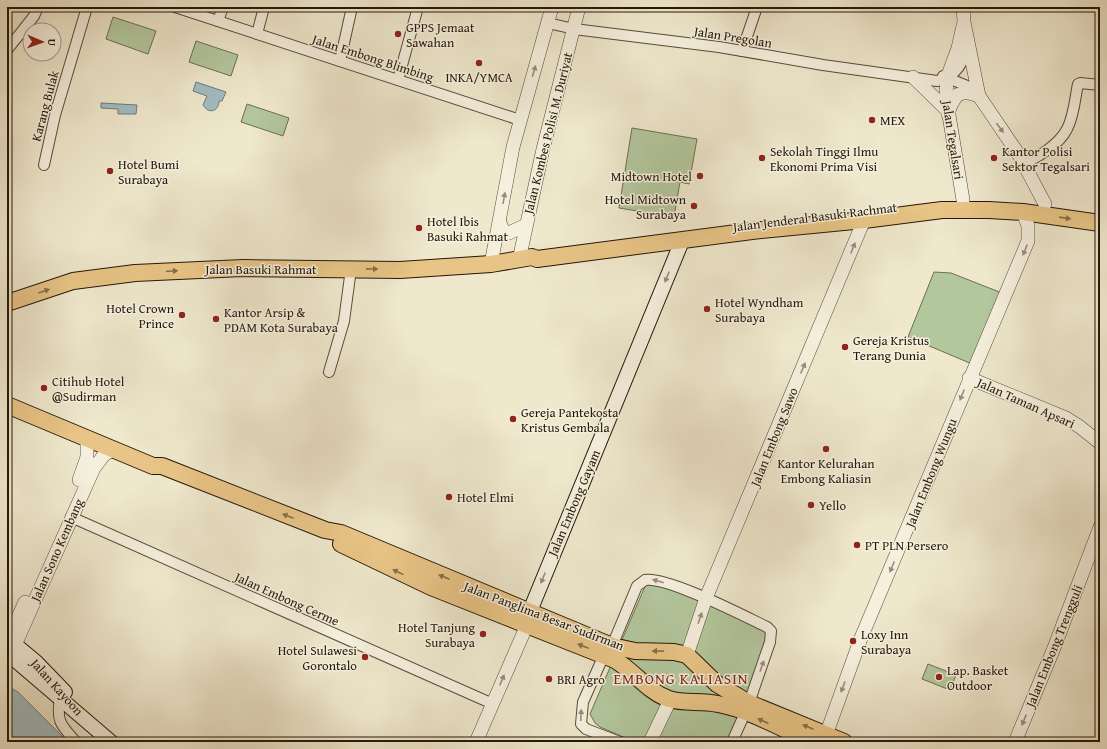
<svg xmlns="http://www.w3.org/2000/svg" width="1107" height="749" viewBox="0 0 1107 749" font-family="'Gentium Book Plus',serif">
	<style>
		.green { fill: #b3c79d; stroke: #6c6f53 }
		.water { fill: #a1bdc3; stroke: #6f7b79 }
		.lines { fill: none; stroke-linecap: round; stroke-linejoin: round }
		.minor-casing { stroke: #574b3a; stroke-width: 12 }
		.tertiary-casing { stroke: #574b3a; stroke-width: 14 }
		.secondary-casing { stroke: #241709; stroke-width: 16 }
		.primary-casing { stroke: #241709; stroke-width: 18 }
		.minor { stroke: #f5f0de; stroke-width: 10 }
		.tertiary { stroke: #f5f0de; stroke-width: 13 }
		.secondary { stroke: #f5f0de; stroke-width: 14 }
		.primary { stroke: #e8c486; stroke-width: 16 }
		.oneway { fill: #978e7e }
		.oneway2 { fill: #866e48 }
		.poi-dot { fill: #8f2418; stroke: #f5f0de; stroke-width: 1.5 }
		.labels { text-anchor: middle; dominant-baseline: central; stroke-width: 3; stroke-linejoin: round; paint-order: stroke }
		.poi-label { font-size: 13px; fill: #241709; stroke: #f5f0de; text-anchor: start }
		.street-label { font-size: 13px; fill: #241709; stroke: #f5f0de }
		.quarter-label { font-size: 15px; letter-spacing: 1px; fill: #7a1f14; stroke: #f5f0de }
	</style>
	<rect width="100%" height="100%" fill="#efe8cd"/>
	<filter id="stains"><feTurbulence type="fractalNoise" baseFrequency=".005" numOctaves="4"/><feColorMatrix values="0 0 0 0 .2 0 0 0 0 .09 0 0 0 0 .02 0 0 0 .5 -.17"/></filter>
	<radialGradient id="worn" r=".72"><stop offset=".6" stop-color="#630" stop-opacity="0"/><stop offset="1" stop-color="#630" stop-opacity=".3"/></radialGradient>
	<g class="green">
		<path d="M113,17l43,14 -8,23 -42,-15z"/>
		<path d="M196,41l42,14 -7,21 -42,-14z"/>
		<path d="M247,104l42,14 -6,18 -42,-14z"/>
		<path d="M632,128l65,11 -8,45 -9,-2 -6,35 -55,-9z"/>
		<path d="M934,272l17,1 51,20 -30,71 -64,-27z"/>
		<path d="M659,583l106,44 5,8 -41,107h-94l-35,-15 -5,-4 -5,-9 53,-123 3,-7z"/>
		<path d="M928,664l28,11 -6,15 -28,-11z"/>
	</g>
	<g class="water">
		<path d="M196,82l30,10 -4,9h-3c0,10 -10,14 -16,4l4,-9 -14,-5z"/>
		<path d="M101,103l36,2 -1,9h-18v-5l-17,-1z"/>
		<path d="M7,686l11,6 50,50h-61z"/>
	</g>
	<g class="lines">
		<g class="minor-casing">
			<g id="minor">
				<path d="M175,7l345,113"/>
				<path d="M218,21l5,-14"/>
				<path d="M548,23l26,6 145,18 104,18 114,16c18,-3 29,-20 29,-38"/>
				<path d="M257,34l7,-27"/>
				<path d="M7,50l27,-34 4,-9"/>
				<path d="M742,51l15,-44"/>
				<path d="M340,61l12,-54"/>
				<path d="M943,76l34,14"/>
				<path d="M398,80l20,-73"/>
				<path d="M1024,164c15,-8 35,-19 43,-35 7,-13 8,-31 11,-45l2,-1 20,2"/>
				<path d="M44,165l11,-50 32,-108"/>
				<path d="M329,372l15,-51 7,-52"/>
				<path d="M71,517l422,187"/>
				<path d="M612,646l25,-60 8,-6c22,-4 99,36 122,47l4,4 -1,11 -21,61"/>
				<path d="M604,655l-21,47 -2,22 5,5 34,13"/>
				<path d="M60,698c-4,24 1,27 16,44"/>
				<path d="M732,742l13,-29"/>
			</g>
		</g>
		<g class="tertiary-casing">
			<g id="tertiary">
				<path d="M963,7l1,15 15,74 40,59 26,49"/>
				<path d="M913,77l34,33"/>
				<path d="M948,114l3,-9 6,-10 9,-3 13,4"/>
				<path d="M963,200l-17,-103 1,-19 11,-30 5,-22"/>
				<path d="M500,223l3,7 6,3 17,-8"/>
				<path d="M519,260l24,-111 36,-142"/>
				<path d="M491,264l22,-117 39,-140"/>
				<path d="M969,378l97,40 14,9 20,16"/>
				<path d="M79,480l8,-23v-17"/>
				<path d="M7,641l18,-39"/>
				<path d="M11,654l83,-186 10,-13 8,-5"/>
				<path d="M687,655l19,-57 158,-378"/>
				<path d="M826,735l35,-97 167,-397v-15l-5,-14"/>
				<path d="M476,742l51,-117"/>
				<path d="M650,742l20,-42"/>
				<path d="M1015,742l39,-94 46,-121"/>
			</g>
		</g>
		<g class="secondary-casing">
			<g id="secondary">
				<path d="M530,611l152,-370"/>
				<path d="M7,638l30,25 28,29"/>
				<path d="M7,653l104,89"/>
			</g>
		</g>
		<g class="primary-casing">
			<g id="primary">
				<path d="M7,303l66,-22 62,-8 108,-5 157,2 91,-6 41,-7 5,2 215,-28 112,-11 78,-10h47l34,2 77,11"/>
				<path d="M7,405l146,61h9l163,64 16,3 271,113 23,5 39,1 13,3 30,29 32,19 95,39"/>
				<path d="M341,544l90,43 184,73c19,11 33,32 54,39 15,5 33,1 49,5 32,6 64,25 94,38"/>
			</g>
		</g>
		<use href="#minor" class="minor"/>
		<use href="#tertiary" class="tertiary"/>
		<use href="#secondary" class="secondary"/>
		<use href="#primary" class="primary"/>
	</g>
	<defs><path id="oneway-solid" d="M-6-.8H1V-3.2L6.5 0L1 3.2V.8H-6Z"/></defs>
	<g class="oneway">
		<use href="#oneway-solid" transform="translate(534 71) rotate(-74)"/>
		<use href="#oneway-solid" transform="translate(1000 128) rotate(54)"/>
		<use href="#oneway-solid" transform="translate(504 198) rotate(-80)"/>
		<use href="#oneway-solid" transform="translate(853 248) rotate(-68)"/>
		<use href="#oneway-solid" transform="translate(1025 250) rotate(112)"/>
		<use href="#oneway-solid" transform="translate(667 277) rotate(112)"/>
		<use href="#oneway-solid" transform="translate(803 368) rotate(-67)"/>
		<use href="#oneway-solid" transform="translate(962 395) rotate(112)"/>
		<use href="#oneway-solid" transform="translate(892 567) rotate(113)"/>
		<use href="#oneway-solid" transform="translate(543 578) rotate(112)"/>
		<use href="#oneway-solid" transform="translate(658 581) rotate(-164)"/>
		<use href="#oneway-solid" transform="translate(700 618) rotate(-71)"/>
		<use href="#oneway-solid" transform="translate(762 666) rotate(-70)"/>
		<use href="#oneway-solid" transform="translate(502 680) rotate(-67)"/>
		<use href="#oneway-solid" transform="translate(843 687) rotate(110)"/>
		<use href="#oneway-solid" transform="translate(581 715) rotate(-87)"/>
		<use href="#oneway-solid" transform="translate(1024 720) rotate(112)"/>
	</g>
	<g class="oneway2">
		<use href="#oneway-solid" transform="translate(1065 218) rotate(8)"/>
		<use href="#oneway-solid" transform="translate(372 269) rotate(1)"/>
		<use href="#oneway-solid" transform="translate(172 271) rotate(-2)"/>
		<use href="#oneway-solid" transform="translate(44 291) rotate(-19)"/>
		<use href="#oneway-solid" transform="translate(288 516) rotate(-159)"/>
		<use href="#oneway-solid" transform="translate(398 572) rotate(-154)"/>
		<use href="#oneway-solid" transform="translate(444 577) rotate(-157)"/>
		<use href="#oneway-solid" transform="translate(583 646) rotate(-159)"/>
		<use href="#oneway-solid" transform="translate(658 651) rotate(-179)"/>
		<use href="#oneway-solid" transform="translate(763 721) rotate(-156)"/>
		<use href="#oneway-solid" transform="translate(808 727) rotate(-157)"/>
	</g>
	<g class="poi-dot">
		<circle cx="398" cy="34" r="4"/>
		<circle cx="479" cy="63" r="4"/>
		<circle cx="872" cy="120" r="4"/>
		<circle cx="762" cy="158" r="4"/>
		<circle cx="994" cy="158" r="4"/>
		<circle cx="110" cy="171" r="4"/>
		<circle cx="700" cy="176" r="4"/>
		<circle cx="694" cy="206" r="4"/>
		<circle cx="419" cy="228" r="4"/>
		<circle cx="707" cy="309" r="4"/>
		<circle cx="182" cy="315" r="4"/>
		<circle cx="216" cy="319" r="4"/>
		<circle cx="845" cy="347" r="4"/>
		<circle cx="44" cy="388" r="4"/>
		<circle cx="513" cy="419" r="4"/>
		<circle cx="826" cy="449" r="4"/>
		<circle cx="449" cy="497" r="4"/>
		<circle cx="811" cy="505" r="4"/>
		<circle cx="857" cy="545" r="4"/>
		<circle cx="483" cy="634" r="4"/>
		<circle cx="853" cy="641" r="4"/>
		<circle cx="365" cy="657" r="4"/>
		<circle cx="939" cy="677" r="4"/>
		<circle cx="549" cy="679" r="4"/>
	</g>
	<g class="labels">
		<g class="poi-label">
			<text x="406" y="27">GPPS Jemaat<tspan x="406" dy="15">Sawahan</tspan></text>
			<text x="479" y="77" text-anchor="middle">INKA/YMCA</text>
			<text x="880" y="120">MEX</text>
			<text x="770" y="151">Sekolah Tinggi Ilmu<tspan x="770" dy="15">Ekonomi Prima Visi</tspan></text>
			<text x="1002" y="151">Kantor Polisi<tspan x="1002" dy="15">Sektor Tegalsari</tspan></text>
			<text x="118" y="164">Hotel Bumi<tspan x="118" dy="15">Surabaya</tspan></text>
			<text x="692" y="176" text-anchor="end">Midtown Hotel</text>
			<text x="686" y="199" text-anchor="end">Hotel Midtown<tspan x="686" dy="15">Surabaya</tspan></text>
			<text x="427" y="221">Hotel Ibis<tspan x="427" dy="15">Basuki Rahmat</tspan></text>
			<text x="715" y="302">Hotel Wyndham<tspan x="715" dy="15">Surabaya</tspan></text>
			<text x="174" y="308" text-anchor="end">Hotel Crown<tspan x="174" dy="15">Prince</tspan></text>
			<text x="224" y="312">Kantor Arsip &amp;<tspan x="224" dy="15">PDAM Kota Surabaya</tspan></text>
			<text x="853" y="340">Gereja Kristus<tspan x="853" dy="15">Terang Dunia</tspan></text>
			<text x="52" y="381">Citihub Hotel<tspan x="52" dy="15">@Sudirman</tspan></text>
			<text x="521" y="412">Gereja Pantekosta<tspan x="521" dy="15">Kristus Gembala</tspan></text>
			<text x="826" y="463" text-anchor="middle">Kantor Kelurahan<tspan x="826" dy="15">Embong Kaliasin</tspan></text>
			<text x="457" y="497">Hotel Elmi</text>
			<text x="819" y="505">Yello</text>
			<text x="865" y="545">PT PLN Persero</text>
			<text x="475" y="627" text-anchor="end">Hotel Tanjung<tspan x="475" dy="15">Surabaya</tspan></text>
			<text x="861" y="634">Loxy Inn<tspan x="861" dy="15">Surabaya</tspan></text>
			<text x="357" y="650" text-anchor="end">Hotel Sulawesi<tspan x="357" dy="15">Gorontalo</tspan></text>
			<text x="947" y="670">Lap. Basket<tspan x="947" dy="15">Outdoor</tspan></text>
			<text x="557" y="679">BRI Agro</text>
		</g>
		<g class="street-label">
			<text transform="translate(733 37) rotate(9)">Jalan Pregolan</text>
			<text transform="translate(373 58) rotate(18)">Jalan Embong Blimbing</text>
			<text transform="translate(45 106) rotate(-75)">Karang Bulak</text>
			<text transform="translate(548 133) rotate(-76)">Jalan Kombes Polisi M. Duriyat</text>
			<text transform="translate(953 140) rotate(81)">Jalan Tegalsari</text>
			<text transform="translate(815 217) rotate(-7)">Jalan Jenderal Basuki Rachmat</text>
			<text x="261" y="269">Jalan Basuki Rahmat</text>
			<text transform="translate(1026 403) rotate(24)">Jalan Taman Apsari</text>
			<text transform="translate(774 437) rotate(-68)">Jalan Embong Sawo</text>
			<text transform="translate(931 473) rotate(-68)">Jalan Embong Wungu</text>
			<text transform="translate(574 503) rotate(-67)">Jalan Embong Gayam</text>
			<text transform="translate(57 550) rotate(-66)">Jalan Sono Kembang</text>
			<text transform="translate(287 599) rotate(24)">Jalan Embong Cerme</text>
			<text transform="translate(544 616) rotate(21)">Jalan Panglima Besar Sudirman</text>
			<text transform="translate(1054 646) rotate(-68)">Jalan Embong Trengguli</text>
			<text transform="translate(57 687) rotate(48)">Jalan Kayoon</text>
		</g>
		<g class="quarter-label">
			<text x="681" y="678">EMBONG KALIASIN</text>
		</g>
	</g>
	<rect width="1107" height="749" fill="none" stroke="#efe8cd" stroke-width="24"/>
	<rect x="8" y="8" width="1091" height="733" fill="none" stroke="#241709" stroke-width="2"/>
	<rect x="12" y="12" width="1083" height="725" fill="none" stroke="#241709"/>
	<g transform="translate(42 42) rotate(92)"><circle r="19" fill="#f5f0de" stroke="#a19989"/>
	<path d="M0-3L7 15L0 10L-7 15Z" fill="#8f2418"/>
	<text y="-6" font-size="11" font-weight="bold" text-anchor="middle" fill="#241709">U</text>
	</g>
	<rect width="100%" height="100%" filter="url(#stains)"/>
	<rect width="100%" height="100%" fill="url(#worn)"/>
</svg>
